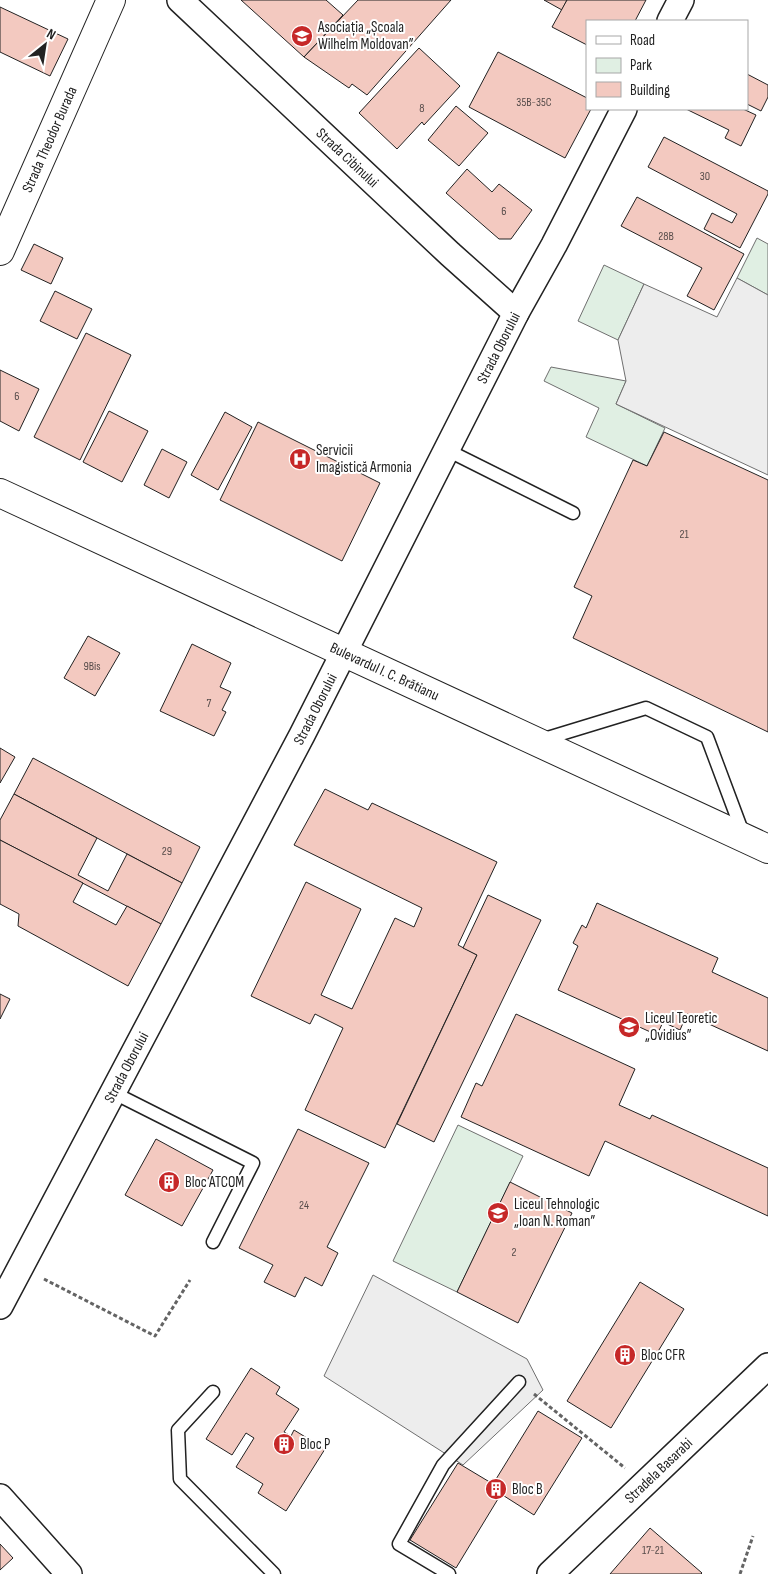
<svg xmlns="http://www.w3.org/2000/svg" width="768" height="1574" viewBox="0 0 768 1574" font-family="'Sofia Sans Condensed',sans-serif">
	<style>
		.green { fill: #e0efe3; stroke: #6f6f6f }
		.parking { fill: #ededed; stroke: #6f6f6f }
		.building { fill: #f3c9c0; stroke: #222 }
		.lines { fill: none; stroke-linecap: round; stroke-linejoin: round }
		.service-casing { stroke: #222; stroke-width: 15 }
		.minor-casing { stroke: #222; stroke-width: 28 }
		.tertiary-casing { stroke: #222; stroke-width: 30 }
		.primary-casing { stroke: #222; stroke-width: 30 }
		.path { stroke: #646464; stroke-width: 3; stroke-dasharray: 4 2.5; stroke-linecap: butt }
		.service { stroke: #fff; stroke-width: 12 }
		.minor { stroke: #fff; stroke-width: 25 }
		.tertiary { stroke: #fff; stroke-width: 28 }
		.primary { stroke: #fff; stroke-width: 28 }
		.labels { text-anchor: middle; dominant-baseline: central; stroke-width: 4; stroke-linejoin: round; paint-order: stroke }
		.number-label { font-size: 12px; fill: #564c4a }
		.poi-label { font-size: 15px; fill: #222; stroke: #fff; text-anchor: start }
		.street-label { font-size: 15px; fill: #222; stroke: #fff }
	</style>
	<rect width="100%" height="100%" fill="#fff"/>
	<g class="green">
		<path d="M757,238l11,6v51l-31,-17z"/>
		<path d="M604,265l40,19 -26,56 -40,-19z"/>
		<path d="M551,367l75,14 -10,23 49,24 -18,38 -61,-29 13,-29 -55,-27z"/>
		<path d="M458,1125l65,31 -66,136 -64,-31z"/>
	</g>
	<g class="parking">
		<path d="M737,278l31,17v180l-152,-71 10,-23 -8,-41 26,-56 73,33z"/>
		<path d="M373,1275l154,84 16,31 -80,75 -139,-89z"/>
	</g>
	<g class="building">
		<path d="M241,0h85l17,15 -39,42z"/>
		<path d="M358,0h93l-84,95 -15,-11 -3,4 -45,-31z"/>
		<path d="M544,0h23l-5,10z"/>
		<path d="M567,0h79l-11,21h-48v24l-35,-18z"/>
		<path d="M0,7l68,32 -18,37 -50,-24z"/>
		<path d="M419,48l41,38 -36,39 -2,-3 -25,27 -38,-36z"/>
		<path d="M498,52l89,46v11h4l-26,49 -96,-51z"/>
		<path d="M747,74l21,11v12l-7,14 -14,-7z"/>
		<path d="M456,106l32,27 -29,33 -31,-26z"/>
		<path d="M686,109h57l13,6 -15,31 -16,-8 4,-8z"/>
		<path d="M664,137l104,54v3l-28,54 -36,-19 8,-16 20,10 5,-9 -89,-47z"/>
		<path d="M467,169l25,23 7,-8 33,26 -21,29h-12l-53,-46z"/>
		<path d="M637,197l107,57 -30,56 -27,-14 15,-28 -81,-42z"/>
		<path d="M34,244l29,14 -12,26 -30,-14z"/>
		<path d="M55,291l37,18 -15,30 -37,-18z"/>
		<path d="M86,333l45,22 -51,105 -46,-23z"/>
		<path d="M0,370l39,19 -20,42 -19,-10z"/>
		<path d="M109,411l39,20 -26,51 -39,-20z"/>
		<path d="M225,412l27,15 -34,63 -27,-15z"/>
		<path d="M258,422l122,61 -38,78 -122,-61z"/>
		<path d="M664,432l104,48v252l-195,-94 19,-42 -18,-9 59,-127 14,6z"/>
		<path d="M162,449l25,13 -18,36 -25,-13z"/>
		<path d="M88,636l32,17 -25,43 -31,-18z"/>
		<path d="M192,644l39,19 -11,24 11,5 -9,18 4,2 -12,24 -54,-25z"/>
		<path d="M0,748l15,9 -15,26z"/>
		<path d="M33,758l167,89 -18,36 -168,-89z"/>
		<path d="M325,789l43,21 4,-7 125,59 -39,83 19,10 -92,193 -80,-38 38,-82 -28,-14 -5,10 -59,-28 55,-114 55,27 -40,86 31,14 43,-91 19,9 8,-19 -128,-63z"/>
		<path d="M14,794l83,44 -19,37 30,16 19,-37 55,29 -21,41 -161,-84v-20z"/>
		<path d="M0,840l83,43 -10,19 43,23 11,-19 34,18 -33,62 -110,-60 1,-12 -19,-10z"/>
		<path d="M488,895l53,25 -107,222 -37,-18 80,-169 -14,-7z"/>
		<path d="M597,903l121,55 -6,14 56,26v53l-81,-37 -7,16 -17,-8 -6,13 -99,-45 20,-44 -5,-3 9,-18 4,3z"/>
		<path d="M0,994l10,5 -10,20z"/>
		<path d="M516,1014l119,55 -16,36 31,14 2,-4 116,53v48l-163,-75 -16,35 -128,-59 15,-34 6,3z"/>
		<path d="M298,1129l71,34 -42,84 11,6 -16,33 -17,-9 -10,20 -31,-15 9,-17 -34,-17z"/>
		<path d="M156,1139l57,31 -31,56 -57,-31z"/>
		<path d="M510,1182l62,31 -54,110 -61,-31z"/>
		<path d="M640,1282l44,27 -73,119 -44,-27z"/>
		<path d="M251,1368l29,19 -4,7 23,15 -15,23 7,4 3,-6 31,19 -39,62 -28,-18 5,-9 -27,-17 18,-29 -8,-5 -14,22 -26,-16z"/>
		<path d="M538,1411l44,27 -48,77 -33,-21 -45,74 -46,-28 48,-77 35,21z"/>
		<path d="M650,1528l52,45 -1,1h-91z"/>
		<path d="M0,1544l13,14 -13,12z"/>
	</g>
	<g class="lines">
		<g class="service-casing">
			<g id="service">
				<path d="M447,450l126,63"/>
				<path d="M541,740l105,-32 61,29 37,99"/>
				<path d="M114,1093l139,70 -40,79"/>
				<path d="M213,1392l-35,38 2,49 94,95"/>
				<path d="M449,1574l-50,-30 44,-79 76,-83"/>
			</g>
		</g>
		<g class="minor-casing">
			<g id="minor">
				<path id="s1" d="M180,0l270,254 66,59"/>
				<path d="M670,21l11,-21"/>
				<path id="s2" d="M0,1306l302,-571 214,-422 38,-68 70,-136"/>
				<path d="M0,1497l69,77"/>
				<path id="s3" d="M550,1574l218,-208"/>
			</g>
		</g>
		<g class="tertiary-casing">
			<g id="tertiary">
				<path id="s4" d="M0,251l111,-251"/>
			</g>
		</g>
		<g class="primary-casing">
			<g id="primary">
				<path id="s5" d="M0,493l768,356"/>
			</g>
		</g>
		<g class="path">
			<path d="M44,1279l111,57 35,-56"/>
			<path d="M534,1394l91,74"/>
			<path d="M740,1574l13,-38"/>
		</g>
		<use href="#service" class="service"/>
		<use href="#minor" class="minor"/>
		<use href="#tertiary" class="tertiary"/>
		<use href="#primary" class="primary"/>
	</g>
	<defs>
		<g id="school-disc" transform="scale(1.125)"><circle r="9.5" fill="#c62828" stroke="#fff"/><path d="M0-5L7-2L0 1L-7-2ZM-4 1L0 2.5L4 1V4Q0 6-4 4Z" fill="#fff"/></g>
		<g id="hospital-disc" transform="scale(1.125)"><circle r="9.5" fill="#c62828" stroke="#fff"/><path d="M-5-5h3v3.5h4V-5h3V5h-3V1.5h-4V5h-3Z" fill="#fff"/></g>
		<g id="building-disc" transform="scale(1.125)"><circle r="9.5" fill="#c62828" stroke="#fff"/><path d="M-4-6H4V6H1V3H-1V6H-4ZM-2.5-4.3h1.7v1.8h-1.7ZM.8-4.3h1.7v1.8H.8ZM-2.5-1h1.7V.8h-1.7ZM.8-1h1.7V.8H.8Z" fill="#fff"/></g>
	</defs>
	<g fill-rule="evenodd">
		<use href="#school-disc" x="302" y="36"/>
		<use href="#hospital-disc" x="300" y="459"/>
		<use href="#school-disc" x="629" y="1027"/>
		<use href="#building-disc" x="169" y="1182"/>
		<use href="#school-disc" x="498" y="1213"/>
		<use href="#building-disc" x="625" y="1355"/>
		<use href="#building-disc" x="284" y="1444"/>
		<use href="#building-disc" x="496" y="1489"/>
	</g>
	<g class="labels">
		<g class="number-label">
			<text x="534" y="102">35B-35C</text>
			<text x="422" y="108">8</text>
			<text x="705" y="176">30</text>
			<text x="504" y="211">6</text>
			<text x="666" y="236">28B</text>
			<text x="17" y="396">6</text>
			<text x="684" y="534">21</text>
			<text x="92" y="666">9Bis</text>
			<text x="209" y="703">7</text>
			<text x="167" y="851">29</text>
			<text x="304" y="1205">24</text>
			<text x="514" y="1252">2</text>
			<text x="653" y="1550">17-21</text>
		</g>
		<g class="poi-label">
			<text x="318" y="27">Asociația „Școala<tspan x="318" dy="17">Wilhelm Moldovan”</tspan></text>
			<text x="316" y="450">Servicii<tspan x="316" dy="17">Imagistică Armonia</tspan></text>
			<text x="645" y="1018">Liceul Teoretic<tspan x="645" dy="17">„Ovidius”</tspan></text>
			<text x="185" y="1182">Bloc ATCOM</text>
			<text x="514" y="1204">Liceul Tehnologic<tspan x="514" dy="17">„Ioan N. Roman”</tspan></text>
			<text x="641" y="1355">Bloc CFR</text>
			<text x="300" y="1444">Bloc P</text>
			<text x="512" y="1489">Bloc B</text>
		</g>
		<g class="street-label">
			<text stroke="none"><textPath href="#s4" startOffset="122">Strada Theodor Burada</textPath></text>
			<text stroke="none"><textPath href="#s1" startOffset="230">Strada Cibinului</textPath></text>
			<text stroke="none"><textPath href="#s2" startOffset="1080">Strada Oborului</textPath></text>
			<text stroke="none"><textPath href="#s5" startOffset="424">Bulevardul I. C. Brătianu</textPath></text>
			<text stroke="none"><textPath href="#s2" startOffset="675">Strada Oborului</textPath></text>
			<text stroke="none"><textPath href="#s2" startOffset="270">Strada Oborului</textPath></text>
			<text stroke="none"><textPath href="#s3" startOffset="150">Stradela Basarabi</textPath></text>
		</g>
	</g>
	<rect x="586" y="20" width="162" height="90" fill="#ffffff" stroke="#a7a7a7"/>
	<rect x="596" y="36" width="25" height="8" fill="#ffffff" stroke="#a7a7a7"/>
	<text x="630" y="45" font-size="15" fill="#222222">Road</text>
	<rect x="596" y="58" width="25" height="15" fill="#e0efe3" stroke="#a7a7a7"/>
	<text x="630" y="70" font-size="15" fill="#222222">Park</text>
	<rect x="596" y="82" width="25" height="15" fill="#f3c9c0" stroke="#a7a7a7"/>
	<text x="630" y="95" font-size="15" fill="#222222">Building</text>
	<g transform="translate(45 45) rotate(30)" stroke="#ffffff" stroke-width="4" paint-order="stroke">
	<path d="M0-4L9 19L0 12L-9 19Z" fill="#222222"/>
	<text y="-8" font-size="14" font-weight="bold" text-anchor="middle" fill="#222222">N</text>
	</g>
</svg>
